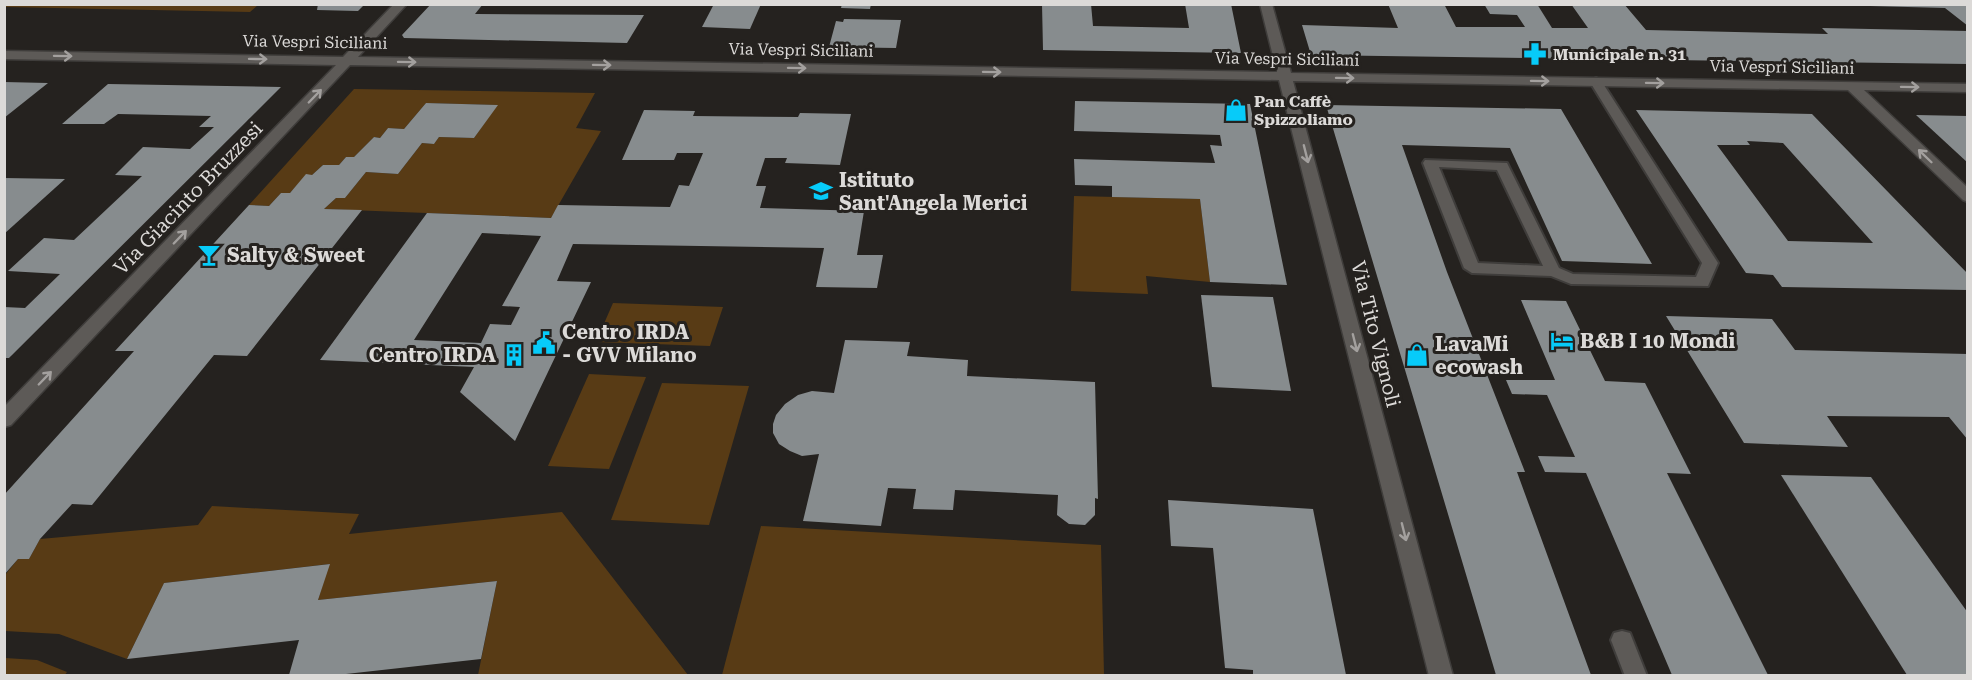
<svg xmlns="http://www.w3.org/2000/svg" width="1972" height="680" viewBox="0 0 1972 680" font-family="'Roboto Serif',serif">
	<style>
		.green { fill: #583b15 }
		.building { fill: #878c8e; fill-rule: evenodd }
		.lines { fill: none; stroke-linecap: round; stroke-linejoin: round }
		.lane-casing { stroke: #3f3d3b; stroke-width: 4 }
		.street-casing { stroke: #3f3d3b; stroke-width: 3 }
		.lane { fill: #5d5a57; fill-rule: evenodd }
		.street { fill: #5d5a57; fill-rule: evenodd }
		.oneway { stroke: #a3a09e }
		.labels { text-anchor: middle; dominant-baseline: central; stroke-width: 6; stroke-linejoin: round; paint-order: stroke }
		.far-street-label { font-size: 16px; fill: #dcdad8; stroke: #25221f }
		.far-poi-label { font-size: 16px; font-weight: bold; fill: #dcdad8; stroke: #25221f; text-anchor: start }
		.poi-label { font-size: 20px; font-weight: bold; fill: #dcdad8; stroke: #25221f; text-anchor: start }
		.street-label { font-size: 20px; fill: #dcdad8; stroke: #25221f }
	</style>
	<rect width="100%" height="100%" fill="#25221f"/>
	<g class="green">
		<path d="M5,4h253v1l-8,7 -245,-5z"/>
		<path d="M354,89l241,4 -19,35 25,3 -50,87 -227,-9 12,-11h9l21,-26 32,2 24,-31 12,1 5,-7 35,1 23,-33 -71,-2 -22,26 -16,-1 -8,10 -6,-1 -20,20h-8l-7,8h-16l-11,10h-6l-16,18h-9l-12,13 -20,-1z"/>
		<path d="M1074,196l126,3 10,83 -64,-6 2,18 -77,-3z"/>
		<path d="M613,303l110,4 -13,39 -114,-4z"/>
		<path d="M589,374l57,3 -37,92 -61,-3z"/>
		<path d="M662,383l87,3 -40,139 -98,-5z"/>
		<path d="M212,506l147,8 -10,20 213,-22 126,163h-210l19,-94 -179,19 11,-36 -165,19 -37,76 -68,-25 -54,-3v-56l13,-16h11l11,-20 158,-14z"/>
		<path d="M761,526l340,19 3,130h-382z"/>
		<path d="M5,658l32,2 30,12 -3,4 -59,-1z"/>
	</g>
	<g class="building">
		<path d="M318,4h47l-7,7 -41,-1z"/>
		<path d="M431,4h52l-8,10 169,1 -17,28 -223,-5 -2,-3z"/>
		<path d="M714,4h47l-11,25 -48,-2z"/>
		<path d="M842,4h29l-1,5 -29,-1z"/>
		<path d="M1042,4h49l2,22 96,2 -4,-24h46l10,49 -198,-3z"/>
		<path d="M1388,4h56l12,23h69l-8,-12 -27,-1 -6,-10h53l15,24h36l-17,-24h53l22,26 182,4 -6,-6 146,3v33l-657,-9 -9,-30 96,3z"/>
		<path d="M1870,4h98v22l-23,-18 -75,-2z"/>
		<path d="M844,19l57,1 -5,28 -67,-1 7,-26 7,1z"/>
		<path d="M4,82l44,1 -44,35z"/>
		<path d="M108,84l173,3 -272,271h-5v-51l21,1 35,-34 -52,-3 36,-33 30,2 68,-64 -27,-1 28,-28 47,2 24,-22h-15l12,-11 -93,-2 -14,10h-42z"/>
		<path d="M1075,101l175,3 37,181 -77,-3 -10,-83 -88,-2v-11l-37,-1 -1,-26 141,4 -5,-18 12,1 -2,-11 -146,-4z"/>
		<path d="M426,103l72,2 -24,33 -35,-1 -5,7 -12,-1 -24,31 -32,-2 -21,26h-9l-12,11 38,1 -115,146 -33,-1 -122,150 -20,-1 -32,35 -11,20h-11l-14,16v-80l130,-144h-19l134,-146 20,1 12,-13h9l16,-19 6,1 11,-10h16l7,-8h8l20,-20 6,1 8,-10 16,1z"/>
		<path d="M1326,105l235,4 91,155 -90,-3 -52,-113 -108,-3 45,127 78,200h-8l74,203h-95z"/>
		<path d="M644,110l51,1 -2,5 105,1 2,-4 51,1 -11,51 -55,-2 2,-5h-22l-9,28h10l-6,22 104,3 -7,44h26l-6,33 -61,-1 8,-39 -251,-4 -16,37 34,1 -76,159 -55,-49 14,-25 -154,-7 107,-147 124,5 7,-13 112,2 9,-22 10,1 14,-33h-26l-3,7h-52zM482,233l59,3 -39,70 18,1 -9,18 -21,-1 -9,19 -67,-3z"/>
		<path d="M1636,110l176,4 156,160v16l-186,-3 -9,-12 -27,-2zM1747,141l36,2 90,100 -85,-2 -71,-96h33z"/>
		<path d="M1916,115l52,1v47z"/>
		<path d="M4,178l61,1 -61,55z"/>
		<path d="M1201,295l72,2 18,94 -79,-4z"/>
		<path d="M1521,300l45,1 39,80 40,2 46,91 -24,-1 101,202h-96l-86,-202 -41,-1 -7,-16 37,1 -28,-62 -35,-1 -6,-14h49z"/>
		<path d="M1666,316l106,3 23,31 173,4v86l-19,-23 -122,-1 21,31 -104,-4z"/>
		<path d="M845,340l65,2 -3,14 61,4 -1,16 128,6 3,117 -3,-1v17l-10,10 -16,-1 -12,-9 1,-20 -103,-5 -2,20 -40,-1 3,-20 -28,-1 -7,38 -78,-5 16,-67 -17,2 -12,-5 -11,-7 -6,-11v-9l3,-9 9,-11 13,-9 14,-4 22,2z"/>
		<path d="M1781,475l90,2 97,136v62h-61z"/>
		<path d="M1168,500l145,9 33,166h-93v-5l-28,-2 -12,-120 -42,-2z"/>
		<path d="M330,564l-12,36 179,-19 -16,78 -144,16h-48l10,-35 -172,19 37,-76z"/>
	</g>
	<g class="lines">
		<g class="lane-casing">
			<g id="lane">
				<path d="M1596,78l6,4 116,181 -10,23 -137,-2 -20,-8 -79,-3 -8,-5 -41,-105 2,-3 82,3 52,105 14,6 123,3 6,-14 -112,-181zM1439,167l58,3 46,96 -65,-3z"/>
				<path d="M1622,631l8,2 17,43h-22l-14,-36 3,-7z"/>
			</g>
		</g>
		<g class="street-casing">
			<path id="street" d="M394,4h13l-49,53 919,15 -17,-68h12l19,69 677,11v8l-104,-2 104,98v14l-5,-2 -115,-110 -555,-9 160,595h-24l-150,-596 -929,-15 -339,360 -7,2v-20l332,-342 -332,-6v-8l339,6z"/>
		</g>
		<use href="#lane" class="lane"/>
		<use href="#street" class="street"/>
	</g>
	<defs><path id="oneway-shaft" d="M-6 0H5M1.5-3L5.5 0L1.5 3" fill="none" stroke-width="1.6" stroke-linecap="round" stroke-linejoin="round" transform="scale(1.5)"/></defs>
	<g class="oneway">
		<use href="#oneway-shaft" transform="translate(63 56) rotate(1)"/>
		<use href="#oneway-shaft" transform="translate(258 59) rotate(1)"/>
		<use href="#oneway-shaft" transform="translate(407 62) rotate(1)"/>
		<use href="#oneway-shaft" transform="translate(602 65) rotate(1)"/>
		<use href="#oneway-shaft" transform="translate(797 68) rotate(1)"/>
		<use href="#oneway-shaft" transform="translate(992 72) rotate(1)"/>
		<use href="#oneway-shaft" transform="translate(1345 78) rotate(1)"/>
		<use href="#oneway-shaft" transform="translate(1540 81) rotate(1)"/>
		<use href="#oneway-shaft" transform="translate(1655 83) rotate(1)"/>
		<use href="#oneway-shaft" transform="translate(1910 87) rotate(1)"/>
		<use href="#oneway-shaft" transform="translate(315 96) rotate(-46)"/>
		<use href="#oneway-shaft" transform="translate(1306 154) rotate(76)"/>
		<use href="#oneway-shaft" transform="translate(1925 156) rotate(-136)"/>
		<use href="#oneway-shaft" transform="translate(180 237) rotate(-46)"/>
		<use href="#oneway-shaft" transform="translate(1355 343) rotate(76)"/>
		<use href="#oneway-shaft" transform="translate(45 378) rotate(-46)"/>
		<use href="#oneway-shaft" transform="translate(1404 532) rotate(76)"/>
	</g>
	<defs>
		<g id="pharmacy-bare" transform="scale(1.8)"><path d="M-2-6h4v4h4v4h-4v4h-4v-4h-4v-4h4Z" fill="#07cbf9" stroke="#25221f" stroke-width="2.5" paint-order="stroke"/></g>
		<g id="shop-bare" transform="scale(1.8)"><path d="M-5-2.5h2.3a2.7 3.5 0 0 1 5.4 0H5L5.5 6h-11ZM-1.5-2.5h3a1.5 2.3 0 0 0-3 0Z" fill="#07cbf9" stroke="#25221f" stroke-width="2.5" paint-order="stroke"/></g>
		<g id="school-bare" transform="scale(1.8)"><path d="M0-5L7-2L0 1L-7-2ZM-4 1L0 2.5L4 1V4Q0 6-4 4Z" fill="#07cbf9" stroke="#25221f" stroke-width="2.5" paint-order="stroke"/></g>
		<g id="bar-bare" transform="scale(1.8)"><path d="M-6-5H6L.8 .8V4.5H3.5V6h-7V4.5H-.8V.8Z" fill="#07cbf9" stroke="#25221f" stroke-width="2.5" paint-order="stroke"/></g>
		<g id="hotel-bare" transform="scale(1.8)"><path d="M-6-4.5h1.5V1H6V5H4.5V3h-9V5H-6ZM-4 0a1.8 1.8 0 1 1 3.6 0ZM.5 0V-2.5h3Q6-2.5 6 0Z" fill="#07cbf9" stroke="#25221f" stroke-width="2.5" paint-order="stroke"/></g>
		<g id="civic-bare" transform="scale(1.8)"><path d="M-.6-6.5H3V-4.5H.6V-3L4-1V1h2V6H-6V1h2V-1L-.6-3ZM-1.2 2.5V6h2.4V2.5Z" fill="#07cbf9" stroke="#25221f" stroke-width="2.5" paint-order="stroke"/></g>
		<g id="building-bare" transform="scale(1.8)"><path d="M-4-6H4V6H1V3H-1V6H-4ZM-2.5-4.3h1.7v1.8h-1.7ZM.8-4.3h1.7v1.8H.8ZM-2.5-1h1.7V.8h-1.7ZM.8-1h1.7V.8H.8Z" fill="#07cbf9" stroke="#25221f" stroke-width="2.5" paint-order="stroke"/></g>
	</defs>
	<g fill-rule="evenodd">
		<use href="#pharmacy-bare" x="1535" y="54"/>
		<use href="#shop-bare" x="1236" y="110"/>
		<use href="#school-bare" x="821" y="191"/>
		<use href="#bar-bare" x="209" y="255"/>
		<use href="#hotel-bare" x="1562" y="341"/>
		<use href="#civic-bare" x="544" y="343"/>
		<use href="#building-bare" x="514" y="355"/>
		<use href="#shop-bare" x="1417" y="355"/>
	</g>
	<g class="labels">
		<g class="far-street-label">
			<text transform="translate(315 42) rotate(1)">Via Vespri Siciliani</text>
			<text transform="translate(801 50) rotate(1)">Via Vespri Siciliani</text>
			<text transform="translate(1287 59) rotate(1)">Via Vespri Siciliani</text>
			<text transform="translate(1782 67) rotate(1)">Via Vespri Siciliani</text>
		</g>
		<g class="far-poi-label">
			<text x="1553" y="54">Municipale n. 31</text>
			<text x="1254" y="101">Pan Caffè<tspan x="1254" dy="18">Spizzoliamo</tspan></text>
		</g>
		<g class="poi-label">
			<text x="839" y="180">Istituto<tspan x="839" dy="23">Sant'Angela Merici</tspan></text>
			<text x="227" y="255">Salty &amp; Sweet</text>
			<text x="562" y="332">Centro IRDA<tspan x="562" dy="23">- GVV Milano</tspan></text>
			<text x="1580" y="341">B&amp;B I 10 Mondi</text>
			<text x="1435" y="344">LavaMi<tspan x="1435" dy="23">ecowash</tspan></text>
			<text x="496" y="355" text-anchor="end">Centro IRDA</text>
		</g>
		<g class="street-label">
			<text transform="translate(188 198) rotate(-46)">Via Giacinto Bruzzesi</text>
			<text transform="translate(1376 334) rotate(76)">Via Tito Vignoli</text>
		</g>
	</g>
	<rect width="1972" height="680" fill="none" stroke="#dcdad8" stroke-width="12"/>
</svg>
